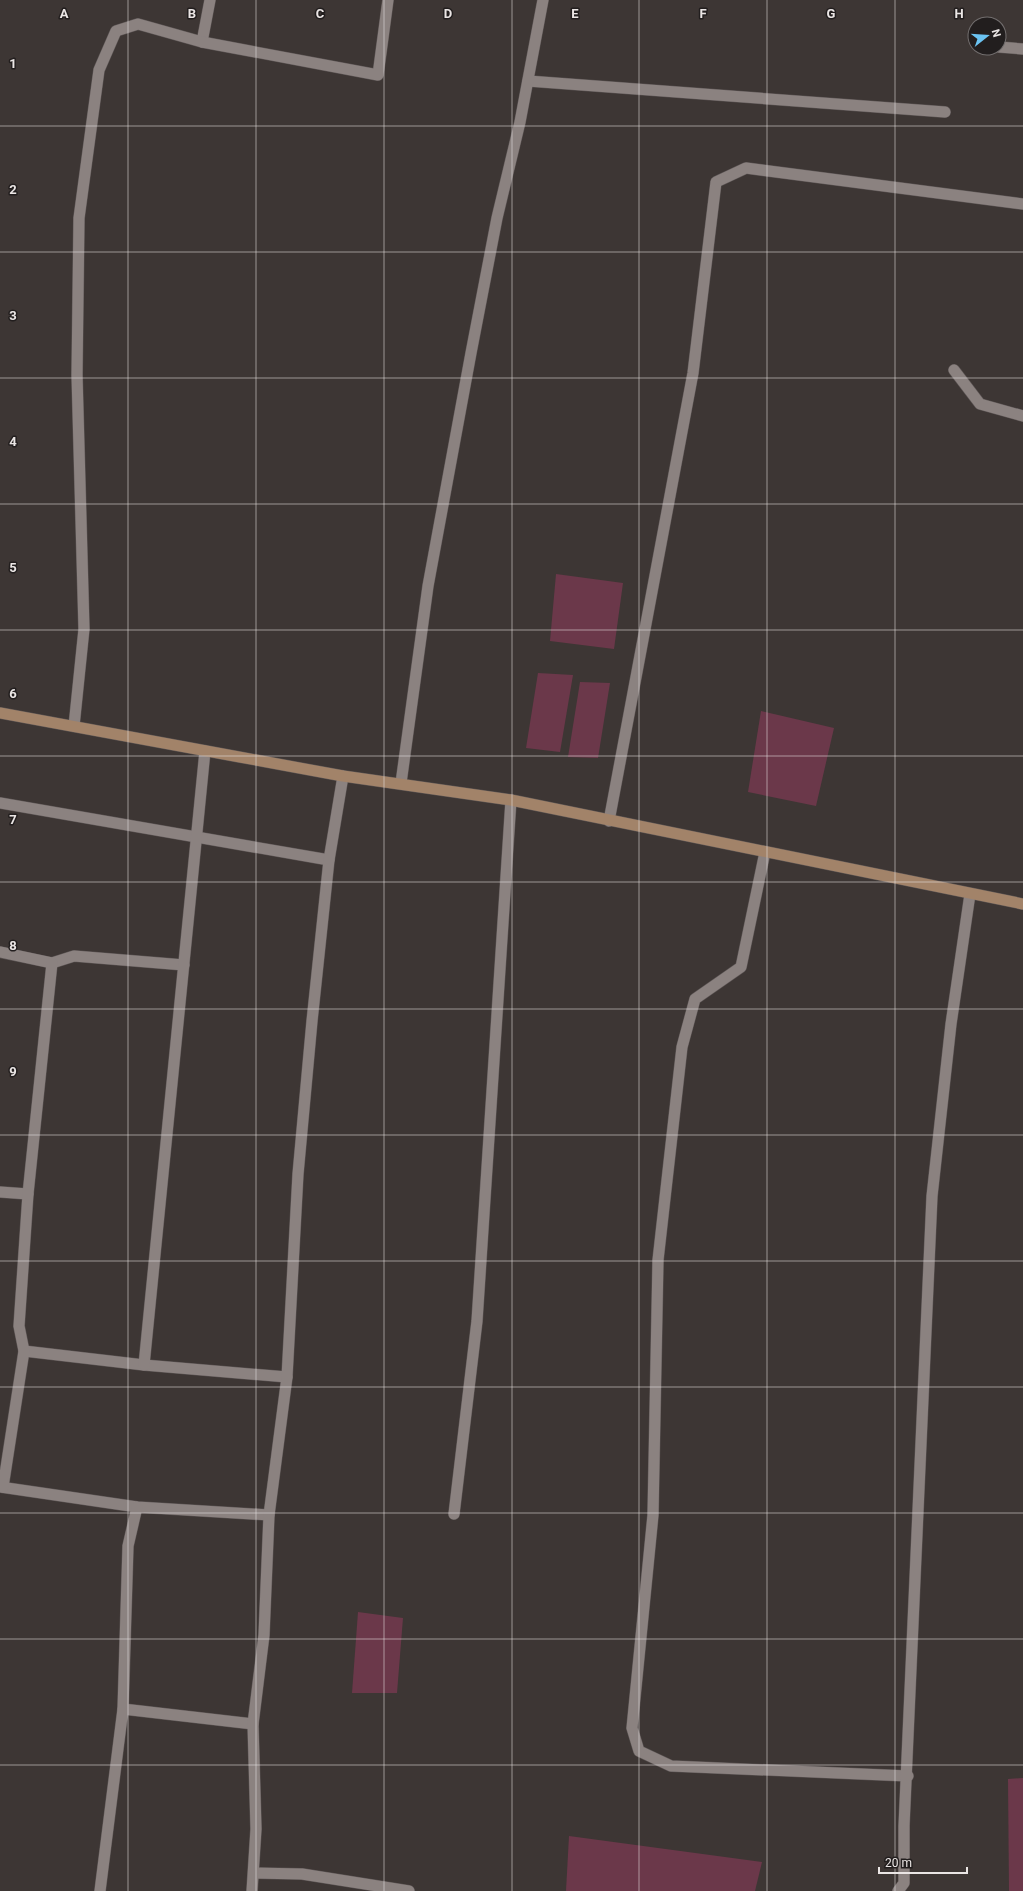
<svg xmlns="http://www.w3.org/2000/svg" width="1023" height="1891" viewBox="0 0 1023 1891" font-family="Roboto,sans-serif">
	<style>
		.building { fill: #6b384a }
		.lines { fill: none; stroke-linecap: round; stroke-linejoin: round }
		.minor-casing { stroke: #5c5554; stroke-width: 12 }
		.secondary-casing { stroke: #5c5554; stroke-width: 12 }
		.minor { stroke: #8b8280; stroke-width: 11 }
		.secondary { stroke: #a28369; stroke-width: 11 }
		.grid { fill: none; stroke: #ebe6e5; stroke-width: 1; stroke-opacity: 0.55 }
		.grid-label { font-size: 13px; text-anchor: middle; font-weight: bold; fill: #ebe6e5; stroke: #221e1e; stroke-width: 3; stroke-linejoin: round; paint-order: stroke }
	</style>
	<rect width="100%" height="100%" fill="#3d3634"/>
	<g class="building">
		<path d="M556,574l67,9 -9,66 -64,-8z"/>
		<path d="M538,673l35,2 -13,77 -34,-4z"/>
		<path d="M580,682l30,1 -12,75 -30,-1z"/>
		<path d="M761,711l73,17 -18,78 -68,-14z"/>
		<path d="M358,1612l45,6 -6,75h-45z"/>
		<path d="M1023,1778v113h-14l-1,-112z"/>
		<path d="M569,1836l193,26 -7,29h-189z"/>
	</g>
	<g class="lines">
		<g class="minor-casing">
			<g id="minor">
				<path d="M202,42l8,-42"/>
				<path d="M999,47l24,2"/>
				<path d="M528,81l417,31"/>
				<path d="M954,370l26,34 43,12"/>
				<path d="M74,726l10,-97 -7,-254 2,-157 20,-148 17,-39 22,-7 64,18 176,33 10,-75"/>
				<path d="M401,783l27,-197 43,-233 26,-135 23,-96 23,-122"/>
				<path d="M0,803l329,57"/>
				<path d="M609,821l84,-448 23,-191 30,-14 277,36"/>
				<path d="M765,852l-24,115 -46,32 -13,48 -24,213 -5,255 -21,213 7,23 32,15 237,10"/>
				<path d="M0,952l52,11 22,-7 110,9"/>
				<path d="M0,1192l28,2"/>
				<path d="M24,1351l120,14 143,12"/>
				<path d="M144,1365l61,-614"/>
				<path d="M0,1487l137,20 132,8"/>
				<path d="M3,1487l21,-136 -5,-25 9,-132 24,-231"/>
				<path d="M454,1514l23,-193 34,-521"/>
				<path d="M123,1709l130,15"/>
				<path d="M254,1873l48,1 107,17"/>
				<path d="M100,1891l23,-182 5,-163 9,-39"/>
				<path d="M252,1891l4,-62 -3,-105 11,-89 5,-120 18,-138 11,-203 14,-153 17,-161 14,-84"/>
				<path d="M898,1891l6,-8v-57l28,-630 19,-172 19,-130"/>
			</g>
		</g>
		<g class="secondary-casing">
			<path id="secondary" d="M0,713l343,63 168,24 512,104"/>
		</g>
		<use href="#minor" class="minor"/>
		<use href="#secondary" class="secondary"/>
	</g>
	<path class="grid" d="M128,0v1891M256,0v1891M384,0v1891M512,0v1891M639,0v1891M767,0v1891M895,0v1891M0,126h1023M0,252h1023M0,378h1023M0,504h1023M0,630h1023M0,756h1023M0,882h1023M0,1009h1023M0,1135h1023M0,1261h1023M0,1387h1023M0,1513h1023M0,1639h1023M0,1765h1023"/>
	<g class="grid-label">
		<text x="64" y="18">A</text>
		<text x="192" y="18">B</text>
		<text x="320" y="18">C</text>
		<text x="448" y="18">D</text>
		<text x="575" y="18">E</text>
		<text x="703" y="18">F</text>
		<text x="831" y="18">G</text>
		<text x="959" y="18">H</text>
		<text x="13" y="68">1</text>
		<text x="13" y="194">2</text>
		<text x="13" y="320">3</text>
		<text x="13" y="446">4</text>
		<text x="13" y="572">5</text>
		<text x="13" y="698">6</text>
		<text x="13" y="824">7</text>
		<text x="13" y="950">8</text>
		<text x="13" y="1076">9</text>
	</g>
	<g transform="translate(987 36) rotate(73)"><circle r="19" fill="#221e1e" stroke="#726e6e"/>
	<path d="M0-3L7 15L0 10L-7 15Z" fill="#6bc3f2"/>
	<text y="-6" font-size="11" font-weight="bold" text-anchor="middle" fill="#ebe6e5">N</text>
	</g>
	<path d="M879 1867v6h88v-6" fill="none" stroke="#ebe6e5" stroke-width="2"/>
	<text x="885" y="1867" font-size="12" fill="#ebe6e5" stroke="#221e1e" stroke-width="3" paint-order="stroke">20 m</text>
</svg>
